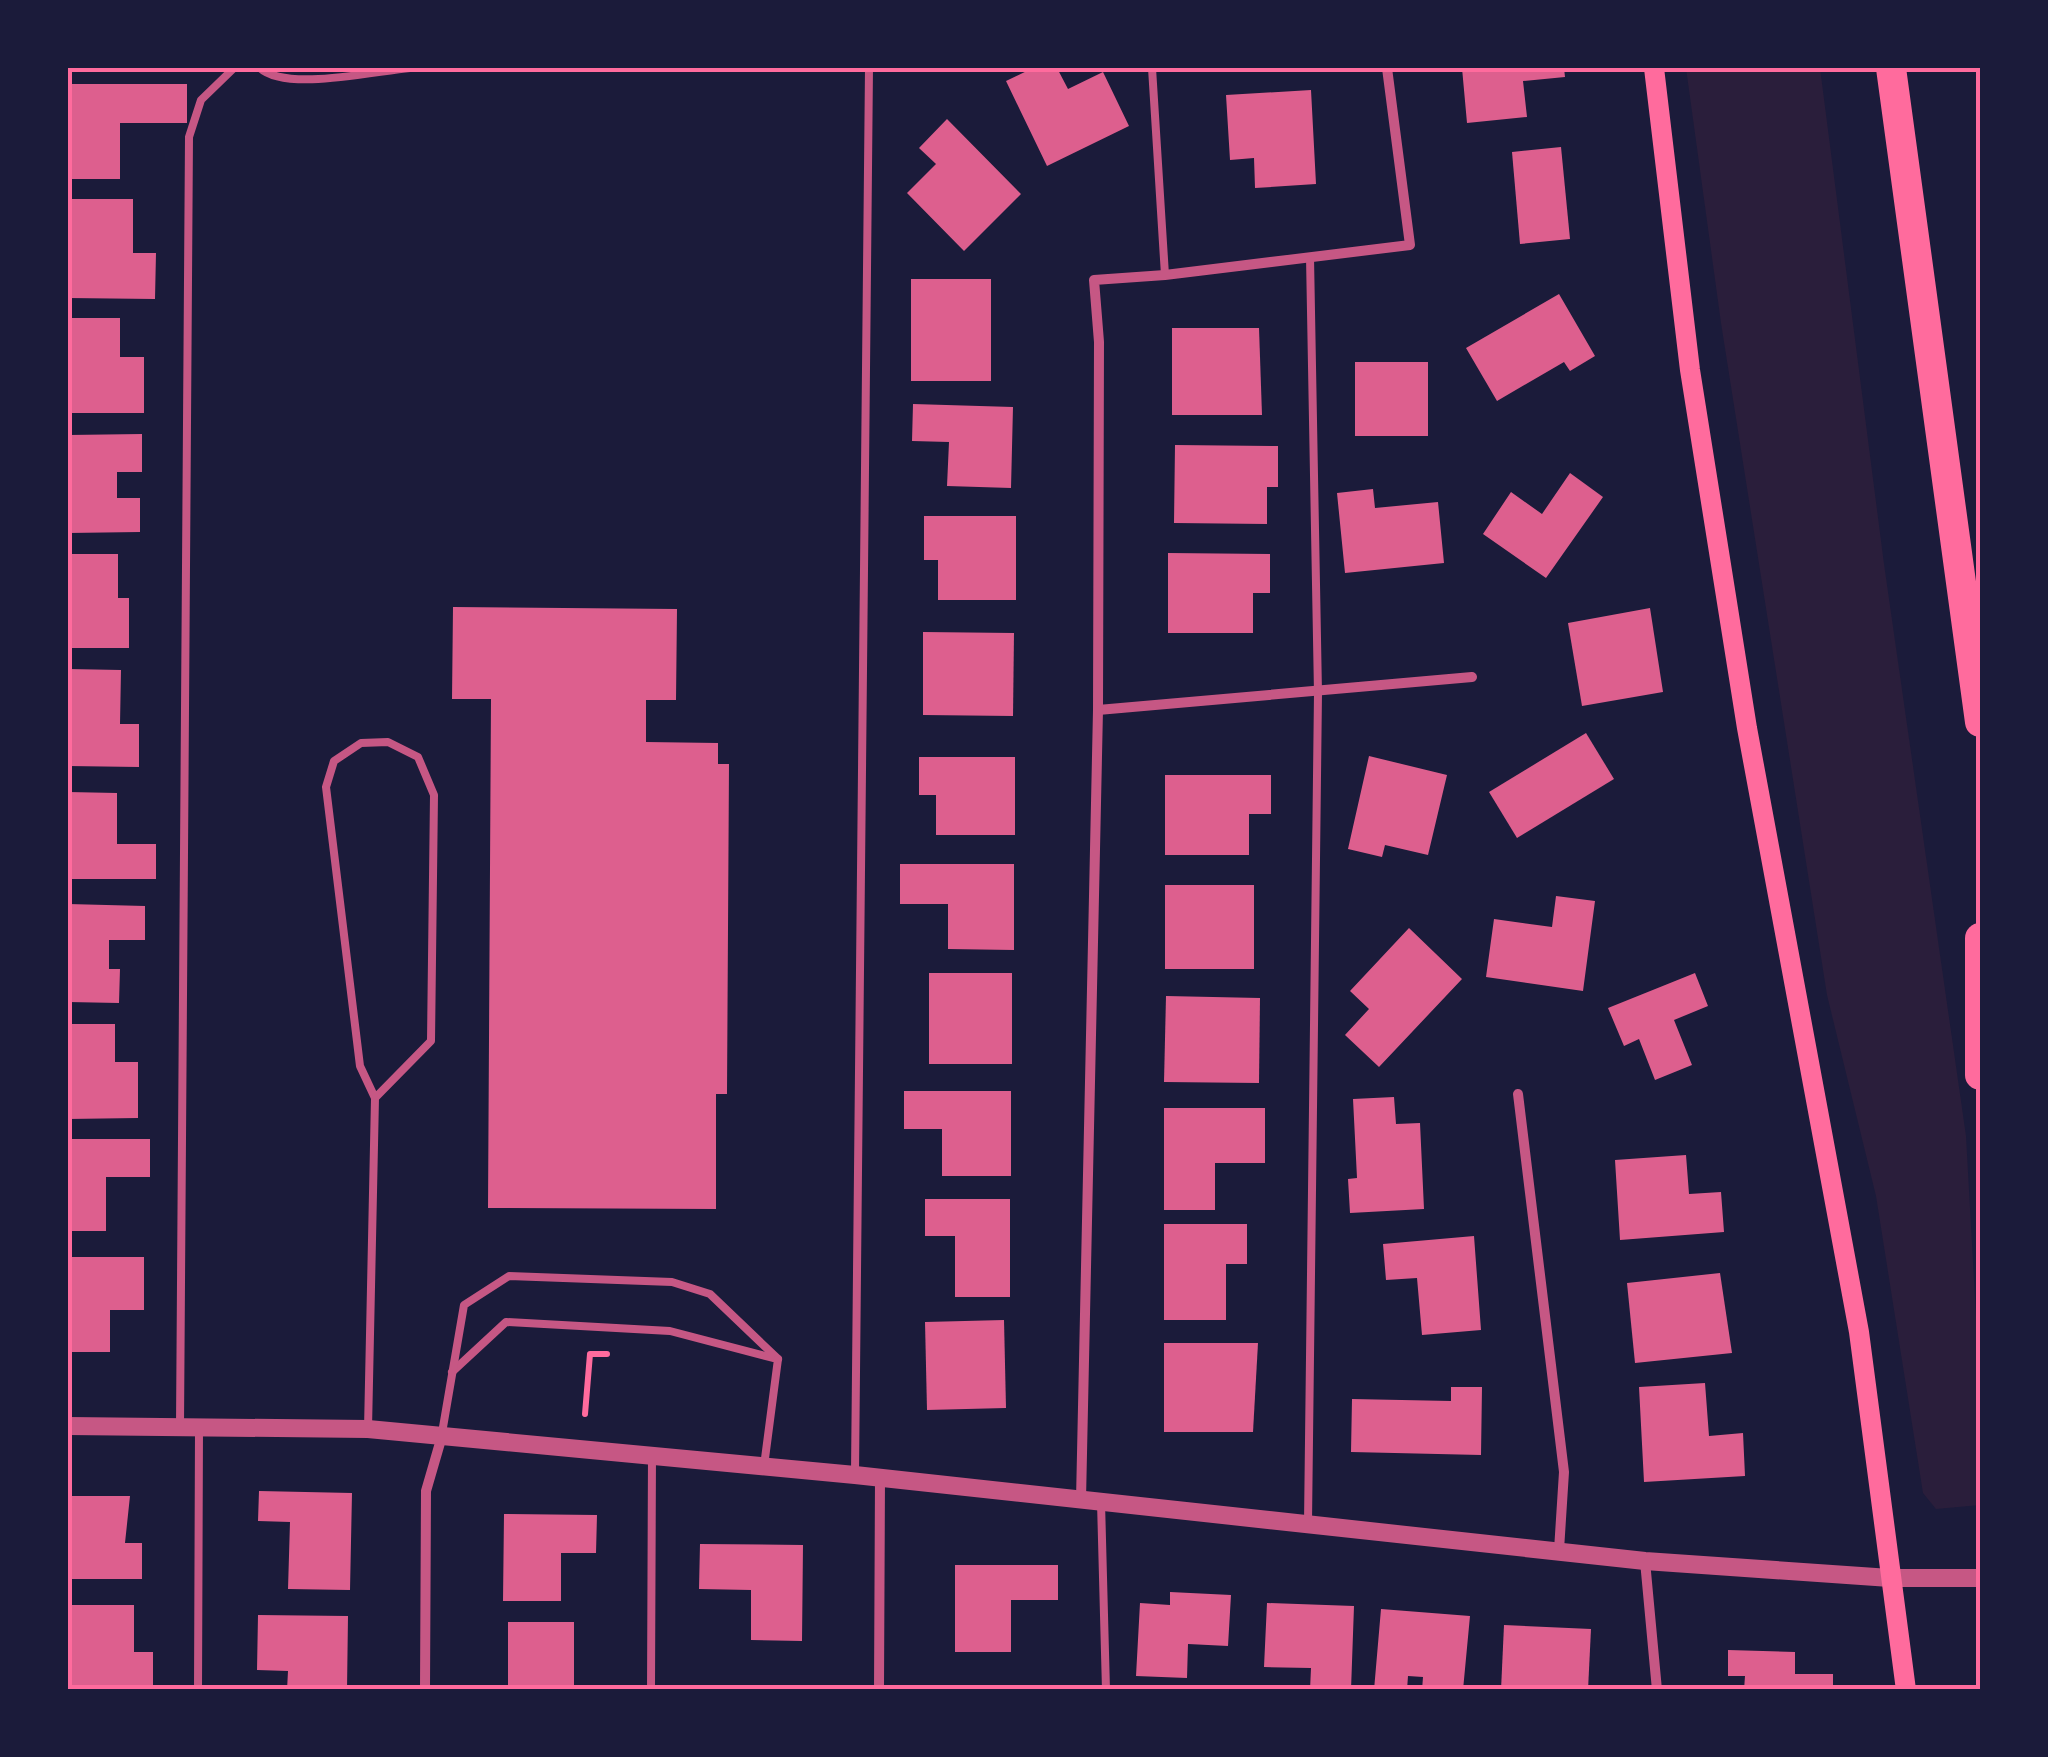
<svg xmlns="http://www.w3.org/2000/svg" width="2048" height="1757" viewBox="0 0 2048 1757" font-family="'Fira Sans',sans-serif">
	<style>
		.green { fill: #2a1e3b }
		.building { fill: #dd5f8e }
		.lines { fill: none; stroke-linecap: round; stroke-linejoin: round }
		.path { stroke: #ff6b9d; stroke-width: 6 }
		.service { stroke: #c65784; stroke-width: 8 }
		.minor { stroke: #c65784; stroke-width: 10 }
		.tertiary { stroke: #c65784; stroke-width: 18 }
		.secondary { stroke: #ff6b9d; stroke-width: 20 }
		.motorway { stroke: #ff6b9d; stroke-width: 30 }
		.neatline { fill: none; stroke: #ff6b9d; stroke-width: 4 }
	</style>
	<rect width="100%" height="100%" fill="#1b1b3a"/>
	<path class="green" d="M1686,68h134l64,496 82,572 14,252v117l-44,4 -13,-16 -47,-297 -49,-201 -106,-672z"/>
	<g class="building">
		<path d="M1033,68h24l11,21 35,-17 26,54 -82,40 -41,-85z"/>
		<path d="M1462,68h102l1,9 -42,4 4,36 -60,6z"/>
		<path d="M68,84h119v39h-67v56h-52z"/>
		<path d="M1311,90l5,94 -61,4 -1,-30 -24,2 -4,-65z"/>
		<path d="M947,119l74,75 -57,57 -57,-58 29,-29 -17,-16z"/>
		<path d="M1561,147l9,92 -50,5 -8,-92z"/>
		<path d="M68,199h65v54h23l-1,46 -87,-1z"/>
		<rect x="911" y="279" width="80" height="102"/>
		<path d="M1559,294l36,62 -25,15 -6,-9 -67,39 -31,-53z"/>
		<path d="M68,318h52v39h24v56h-76z"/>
		<path d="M1172,328h87l3,87h-90z"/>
		<rect x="1355" y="362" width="73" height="74"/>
		<path d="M913,404l100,3 -2,81 -64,-2 2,-44 -37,-1z"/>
		<path d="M142,434v38h-25v26h23v34l-72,1v-98z"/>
		<path d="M1175,445l103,1v41h-11v37l-93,-1z"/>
		<path d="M1570,473l33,24 -57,81 -63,-44 28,-42 31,22z"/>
		<path d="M1373,489l2,19 63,-6 6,61 -99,10 -8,-80z"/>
		<path d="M924,516h92v84h-78v-40h-14z"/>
		<path d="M1168,553l102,1v39h-17v40h-85z"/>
		<path d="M68,554h50v44h11v50h-61z"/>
		<path d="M453,607l224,2 -1,91h-30v42l72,1v21h11l-2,330h-11v115l-228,-1 3,-509h-39z"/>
		<path d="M1650,608l13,84 -81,14 -14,-83z"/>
		<path d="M923,632l91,1 -1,83 -90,-1z"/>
		<path d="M68,669l53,1 -1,54h19v43l-71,-1z"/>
		<path d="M1586,733l28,46 -97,59 -28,-46z"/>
		<path d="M1369,756l78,19 -19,80 -43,-10 -3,12 -34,-8z"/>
		<path d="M919,757h96v78h-79v-40h-17z"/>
		<path d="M1165,775h106v39h-22v41h-84z"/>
		<path d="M68,792l49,1v51h39v35h-88z"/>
		<path d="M900,864h114v86l-66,-1v-45h-48z"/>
		<rect x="1165" y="885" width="89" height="84"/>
		<path d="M1556,896l39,5 -12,90 -97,-14 8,-58 58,8z"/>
		<path d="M68,904l77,2v34h-36v29h11l-1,34 -51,-1z"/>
		<path d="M1409,928l53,51 -83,88 -34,-32 24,-26 -19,-18z"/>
		<rect x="929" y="973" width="83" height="91"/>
		<path d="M1695,973l13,33 -34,14 18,45 -37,15 -16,-41 -15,7 -16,-38z"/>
		<path d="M1166,996l94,2 -1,85 -95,-1z"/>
		<path d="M68,1024h47v38h23v56l-70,1z"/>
		<path d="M904,1091h107v85h-69v-47h-38z"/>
		<path d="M1394,1097l2,27 24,-1 4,86 -74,4 -2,-34 9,-1 -4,-79z"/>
		<path d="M1164,1108h101v55h-50v47h-51z"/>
		<path d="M68,1139h82v38h-44v54h-38z"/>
		<path d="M1686,1155l3,39 32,-2 3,40 -104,8 -5,-80z"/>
		<path d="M925,1199h85v98h-55v-61h-30z"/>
		<path d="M1164,1224h83v40h-21v56h-62z"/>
		<path d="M1474,1236l7,94 -59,5 -5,-57 -31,2 -3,-36z"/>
		<path d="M68,1257h76v53h-34v42h-42z"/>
		<path d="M1720,1273l12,80 -97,10 -8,-80z"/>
		<path d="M1004,1320l2,88 -79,2 -2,-88z"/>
		<path d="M1164,1343h94l-5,89h-89z"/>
		<path d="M1705,1383l4,53 34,-3 2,43 -101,6 -5,-95z"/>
		<path d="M1451,1387h31l-1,68 -130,-3 1,-53 99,2z"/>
		<path d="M259,1491l93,2 -2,97 -62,-1 2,-67 -32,-1z"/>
		<path d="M68,1496h62l-5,47h17v36h-74z"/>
		<path d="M504,1514l93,1 -1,38h-35v48h-58z"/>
		<path d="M700,1544l103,1 -1,96 -51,-1v-50l-52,-1z"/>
		<path d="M955,1565h103v35h-47v52h-56z"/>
		<path d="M1170,1592l61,3 -3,51 -40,-2 -1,34 -51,-2 4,-73 30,2z"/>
		<path d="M1267,1603l87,3 -3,84h-41l1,-22 -47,-1z"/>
		<path d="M68,1605h66v47h19v38h-85z"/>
		<path d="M1381,1609l89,7 -7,74h-41l1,-13 -15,-1 -1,14h-33z"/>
		<path d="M258,1615l90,1 -1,74h-60l1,-19 -31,-1z"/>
		<rect x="508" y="1622" width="66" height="68"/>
		<path d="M1504,1625l87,4 -3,61h-87z"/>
		<path d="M1728,1650l67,2v22h38v16h-89l1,-14h-17z"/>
	</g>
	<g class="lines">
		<path class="path" d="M585,1414l5,-60h17"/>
		<g class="service">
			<path d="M260,68c26,24 115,3 150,0"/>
			<path d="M1152,68l13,207"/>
			<path d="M452,1372l54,-50 164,9 103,27"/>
			<path d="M180,1426l9,-1289 12,-37 33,-32"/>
			<path d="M368,1429l7,-331 -15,-32 -34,-279 8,-26 27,-18 27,-1 30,15 16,38 -3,246 -56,57"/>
			<path d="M442,1433l22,-128 45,-29 163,6 38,12 68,65"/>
			<path d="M764,1466l14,-107"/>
			<path d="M855,1473l14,-1405"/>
			<path d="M1101,1502l5,188"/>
			<path d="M1308,1523l10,-830 -8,-436"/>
			<path d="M198,1690l1,-260"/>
			<path d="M651,1690l1,-235"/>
		</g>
		<g class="minor">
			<path d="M1098,710l374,-33"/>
			<path d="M1518,1094l46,378 -5,78"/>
			<path d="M1081,1500l17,-790 1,-368 -5,-62 71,-5 245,-30 -23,-177"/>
			<path d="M1645,1561l12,129"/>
			<path d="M425,1690l1,-199 16,-55"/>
			<path d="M879,1690l1,-212"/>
		</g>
		<path class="tertiary" d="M68,1426l300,3 487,46 790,86 245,17h90"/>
		<path class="secondary" d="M1654,68l36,302 57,358 112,604 47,358"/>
		<g class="motorway">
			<path d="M1891,68l89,654"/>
			<path d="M1980,938v137"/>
		</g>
	</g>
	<rect width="2048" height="1757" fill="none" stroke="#1b1b3a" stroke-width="140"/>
	<rect x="70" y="70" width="1908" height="1617" class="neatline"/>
</svg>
